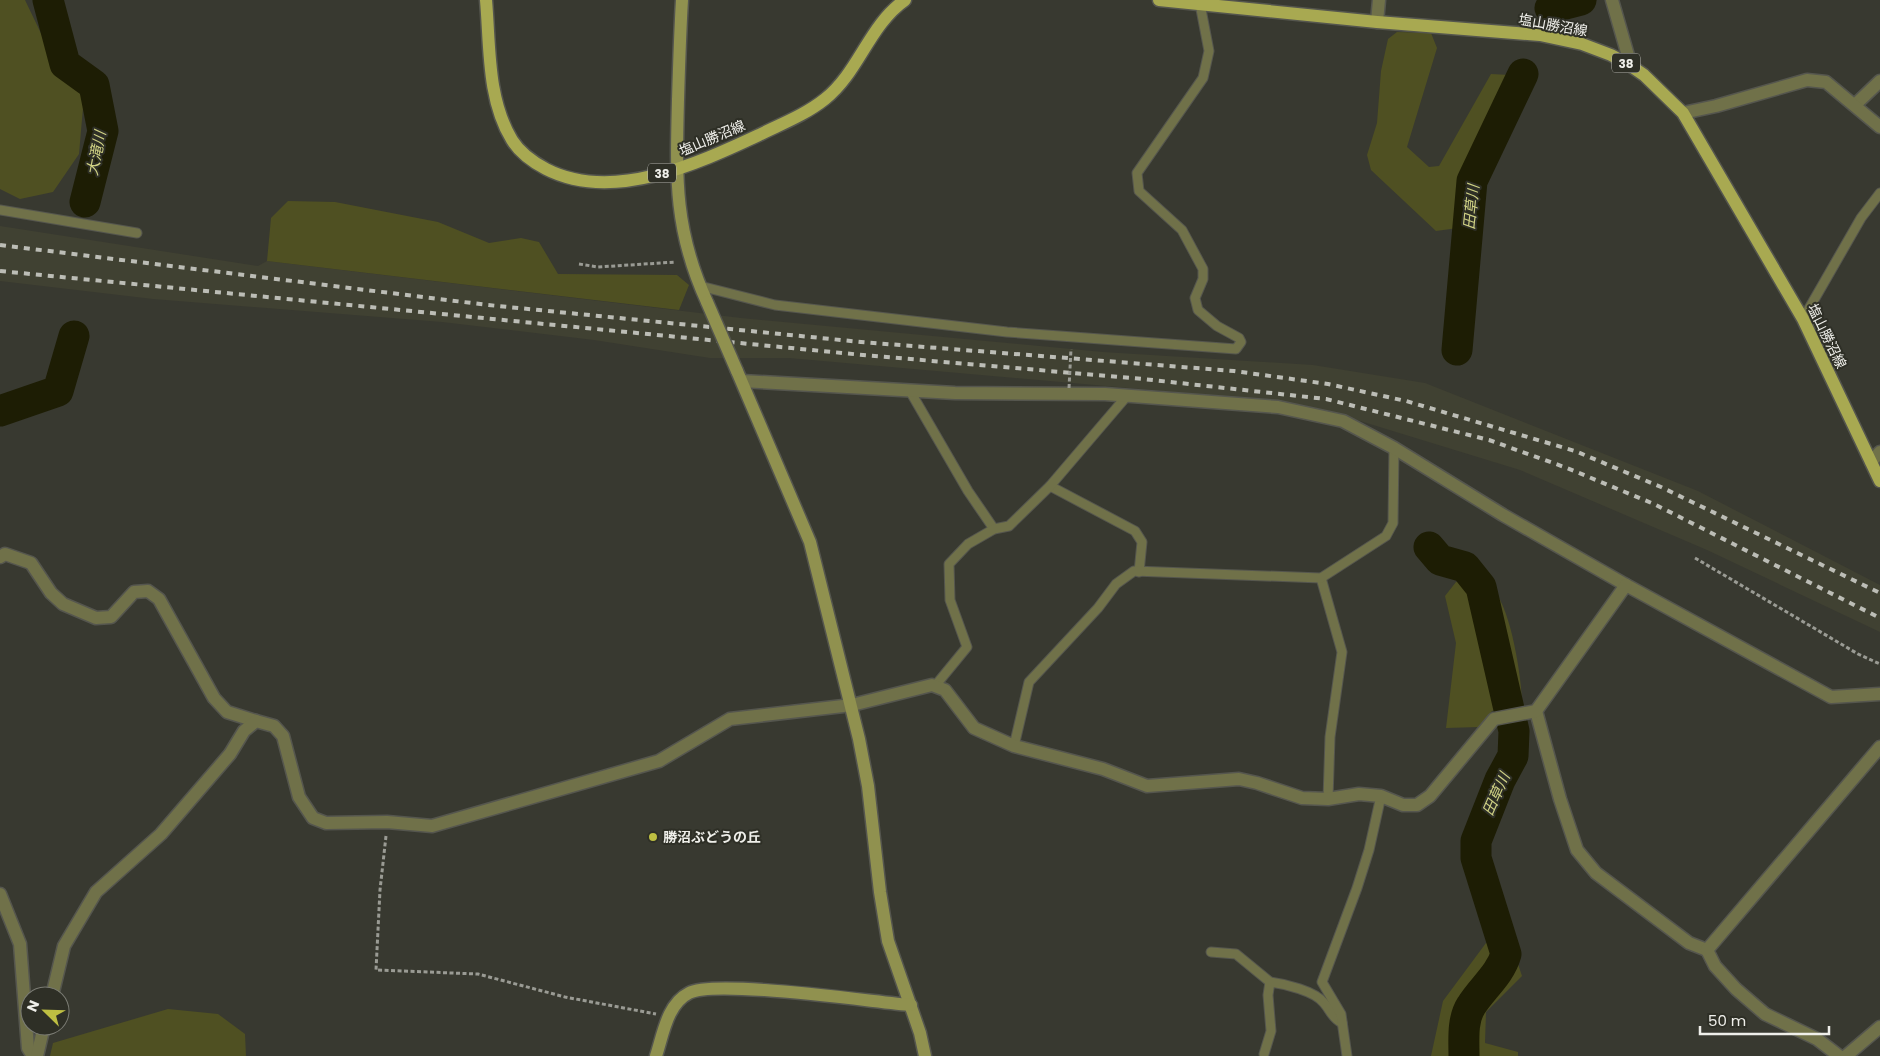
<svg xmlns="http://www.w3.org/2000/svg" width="1880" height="1056" viewBox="0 0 1880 1056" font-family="Poppins,'Noto Sans JP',sans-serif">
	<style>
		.built { fill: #404132 }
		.green { fill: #4f5022 }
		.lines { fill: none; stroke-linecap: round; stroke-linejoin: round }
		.river { stroke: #1d1d04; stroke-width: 31 }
		.lane-casing { stroke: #55564e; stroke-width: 11 }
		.street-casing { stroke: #55564e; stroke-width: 15 }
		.secondary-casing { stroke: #55564e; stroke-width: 15 }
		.primary-casing { stroke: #55564e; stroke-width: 15 }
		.path { stroke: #9a9b94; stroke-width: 3; stroke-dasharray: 4 2.5; stroke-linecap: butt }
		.lane { stroke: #707149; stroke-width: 9 }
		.street { stroke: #707149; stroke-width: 12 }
		.secondary { stroke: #90914f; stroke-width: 12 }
		.primary { stroke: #a8a951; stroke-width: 12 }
		.rail { stroke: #bcbdb6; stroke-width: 4; stroke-dasharray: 6 6; stroke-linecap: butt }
		.secondary-bridge-casing { stroke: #55564e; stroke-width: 15; stroke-linecap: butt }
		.path-bridge { stroke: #9a9b94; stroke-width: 3; stroke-dasharray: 4 2.5; stroke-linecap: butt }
		.secondary-bridge { stroke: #90914f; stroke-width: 12 }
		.poi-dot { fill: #bebf42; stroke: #2e2f26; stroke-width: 2 }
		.labels { text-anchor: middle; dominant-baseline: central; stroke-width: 4; stroke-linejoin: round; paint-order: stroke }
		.shield { fill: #2e2f26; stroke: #b5b5af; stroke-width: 1 }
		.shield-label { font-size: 12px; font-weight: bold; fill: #efefea }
		.street-label { font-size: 14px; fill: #efefea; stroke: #2e2f26 }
		.poi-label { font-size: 14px; font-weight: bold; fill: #efefea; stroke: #2e2f26; text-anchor: start }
		.water-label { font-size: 15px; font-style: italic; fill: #d0d284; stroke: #2e2f26 }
	</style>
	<rect width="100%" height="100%" fill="#383930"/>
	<path class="built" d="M0,226l258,40 9,-5 474,57 362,34 210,13 112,18 273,108 182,94v47l-173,-82 -187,-80 -199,-61 -113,-14 -419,-37h-79l-116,-18 -152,-18 -289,-23 -153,-18z"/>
	<g class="green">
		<path d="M0,0h25l34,71 25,25 -5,58 -26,38 -33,7 -20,-10z"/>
		<path d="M1397,32l34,1 6,15 -30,99 22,20 10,-1 52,-92 19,1 14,31 -19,36 -41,61 -6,25 -22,3 -65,-61 -4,-15 10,-32 4,-52 7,-32z"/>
		<path d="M288,201l47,1 103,20 51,21 32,-5 18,4 19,32 119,1 12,10 -10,25 -412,-49 4,-43z"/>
		<path d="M1465,578c8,3 23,7 29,13 17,18 28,88 28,113l-30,7 -13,16 -33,1 10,-85 -11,-47 11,-14z"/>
		<path d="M1486,943l26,3 10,30 -36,36 -1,31 33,9v4h-87l12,-55z"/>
		<path d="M168,1009l50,5 27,20 1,22h-196l3,-13z"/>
	</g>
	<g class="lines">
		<g class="river">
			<path d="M48,0l17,64 29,21 9,46 -18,71"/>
			<path d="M1550,8l31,-8"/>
			<path d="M1457,350l15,-169 51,-107"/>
			<path d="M0,411l58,-20 16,-55"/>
			<path d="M1429,547l11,13 25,7 16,20 33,144 -1,25 -13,24 -24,61v17l30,96c-6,21 -24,34 -35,52 -9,14 -7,34 -7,50"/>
		</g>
		<g class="lane-casing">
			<g id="lane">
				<path d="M0,210l137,23"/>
				<path d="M700,286l75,19 232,27 229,17 5,-7 -2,-4 -22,-12 -19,-16 -3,-12 8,-19v-10l-21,-39 -43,-39 -2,-18 66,-95 6,-27 -9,-47"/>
				<path d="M1803,319l58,-101 19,-25"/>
				<path d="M910,391l58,100 26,38"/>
				<path d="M1050,486l85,45 7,11 -3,30"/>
				<path d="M1321,578l21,74 -12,85 -2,62"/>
				<path d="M935,686l32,-39 -17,-47 -1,-36 19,-20 26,-15 15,-3 41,-40 76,-89"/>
				<path d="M1014,746l15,-64 69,-74 18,-24 18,-13 187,7 65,-42 7,-13 1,-75"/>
				<path d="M1211,952l25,2 34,28"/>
				<path d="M1264,1054l7,-23 -3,-36 2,-13c15,2 45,9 54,21 7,8 8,15 18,20"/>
				<path d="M1347,1056l-6,-42 -19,-32 35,-94 12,-38 12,-54"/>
			</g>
		</g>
		<g class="street-casing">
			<g id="street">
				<path d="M1612,0l19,66"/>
				<path d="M1377,22l2,-22"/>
				<path d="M1856,104l24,-23"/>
				<path d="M1683,113l33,-7 91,-26 19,2 54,45"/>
				<path d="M742,381l213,12 150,1 173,13 65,14 51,27 109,67 123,70 205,112 49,-3"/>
				<path d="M1871,462l9,-10"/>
				<path d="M0,557l5,-3 26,9 20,30 12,11 33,14 15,-1 23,-25 14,-1 11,8 55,99 13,14 29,9"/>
				<path d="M1536,711l24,88 17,51 19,23 93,70 18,7"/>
				<path d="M0,894l20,50 8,104 5,8"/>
				<path d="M52,996l12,-50 32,-54 65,-58 69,-80 14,-23 12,-10 18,5 9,10 16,61 14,21 13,5 61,-1 45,4 227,-65 71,-42 122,-14 80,-20 13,5 29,38 40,18 89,23 44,17 92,-7 18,4 45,15 26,1 31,-5 22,2 22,9h14l13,-9 64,-77 42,-8 90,-126"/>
				<path d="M37,1056l7,-30"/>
				<path d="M1839,1056l-22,-17 -52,-25 -29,-25 -21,-23 -8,-16 173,-203"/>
				<path d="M1846,1056l34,-29"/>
			</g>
		</g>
		<g class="secondary-casing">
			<g id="secondary">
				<path d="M682,0c-2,33 -3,67 -4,100 -2,78 -4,130 29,202"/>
				<path d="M737,371l73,171 49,197 9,47 12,106 8,49 32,92 5,23"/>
				<path d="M656,1056c7,-21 11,-52 33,-63 26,-14 184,9 222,12"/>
			</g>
		</g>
		<g class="primary-casing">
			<g id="primary">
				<path d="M486,0c4,46 1,99 26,140 8,13 21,22 34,29 66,34 151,-5 213,-34 22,-11 46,-20 66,-36 34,-27 44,-74 80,-99"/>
				<path d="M1159,0l218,22 163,13 42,9 29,11 20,11 13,9 39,38 120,206 77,162"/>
			</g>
		</g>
		<g class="path">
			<path d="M579,264l19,3 78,-5"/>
			<path d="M1695,558l163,96 22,10"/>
			<path d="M386,836l-6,54 -4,80 102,4 87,23 91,17"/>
		</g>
		<use href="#lane" class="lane"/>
		<use href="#street" class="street"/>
		<use href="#secondary" class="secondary"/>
		<use href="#primary" class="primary"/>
		<g class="rail">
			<path d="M0,245l488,60 373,37 373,29 94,13 78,17 169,50 86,36 219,106"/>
			<path d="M0,271l863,84 280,24 183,20 163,41 78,28 87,36 226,114"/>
		</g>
		<g class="secondary-bridge-casing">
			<path id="secondary-bridge" d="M707,302l30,69"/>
		</g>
		<path class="path-bridge" d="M1069,388l2,-39"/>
		<use href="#secondary-bridge" class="secondary-bridge"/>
	</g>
	<circle class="poi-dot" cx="653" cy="837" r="5"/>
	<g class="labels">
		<g class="shield">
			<rect x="1612" y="53.5" width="28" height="19" rx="4"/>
			<rect x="648" y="163.5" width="28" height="19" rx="4"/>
		</g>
		<g class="shield-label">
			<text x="1626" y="63">38</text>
			<text x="662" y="173">38</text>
		</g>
		<g class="street-label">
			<text transform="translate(1553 25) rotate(10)">塩山勝沼線</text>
			<text transform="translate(712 138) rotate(-23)">塩山勝沼線</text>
			<text transform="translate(1827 336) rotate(64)">塩山勝沼線</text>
		</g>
		<g class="poi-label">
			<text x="663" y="837">勝沼ぶどうの丘</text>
		</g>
		<g class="water-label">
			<text transform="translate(96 153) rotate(-79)">大滝川</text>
			<text transform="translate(1471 207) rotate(-84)">田草川</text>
			<text transform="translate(1496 794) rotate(-66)">田草川</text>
		</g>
	</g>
	<g transform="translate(45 1011) rotate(293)"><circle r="24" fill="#2e2f26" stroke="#7b7c74"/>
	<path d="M0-4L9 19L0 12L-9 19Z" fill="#bebf42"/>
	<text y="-8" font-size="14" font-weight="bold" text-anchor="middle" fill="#efefea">N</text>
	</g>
	<path d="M1700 1026v8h129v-8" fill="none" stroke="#efefea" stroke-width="2.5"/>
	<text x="1708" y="1026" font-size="15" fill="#efefea" stroke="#2e2f26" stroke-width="4" paint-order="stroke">50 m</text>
</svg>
